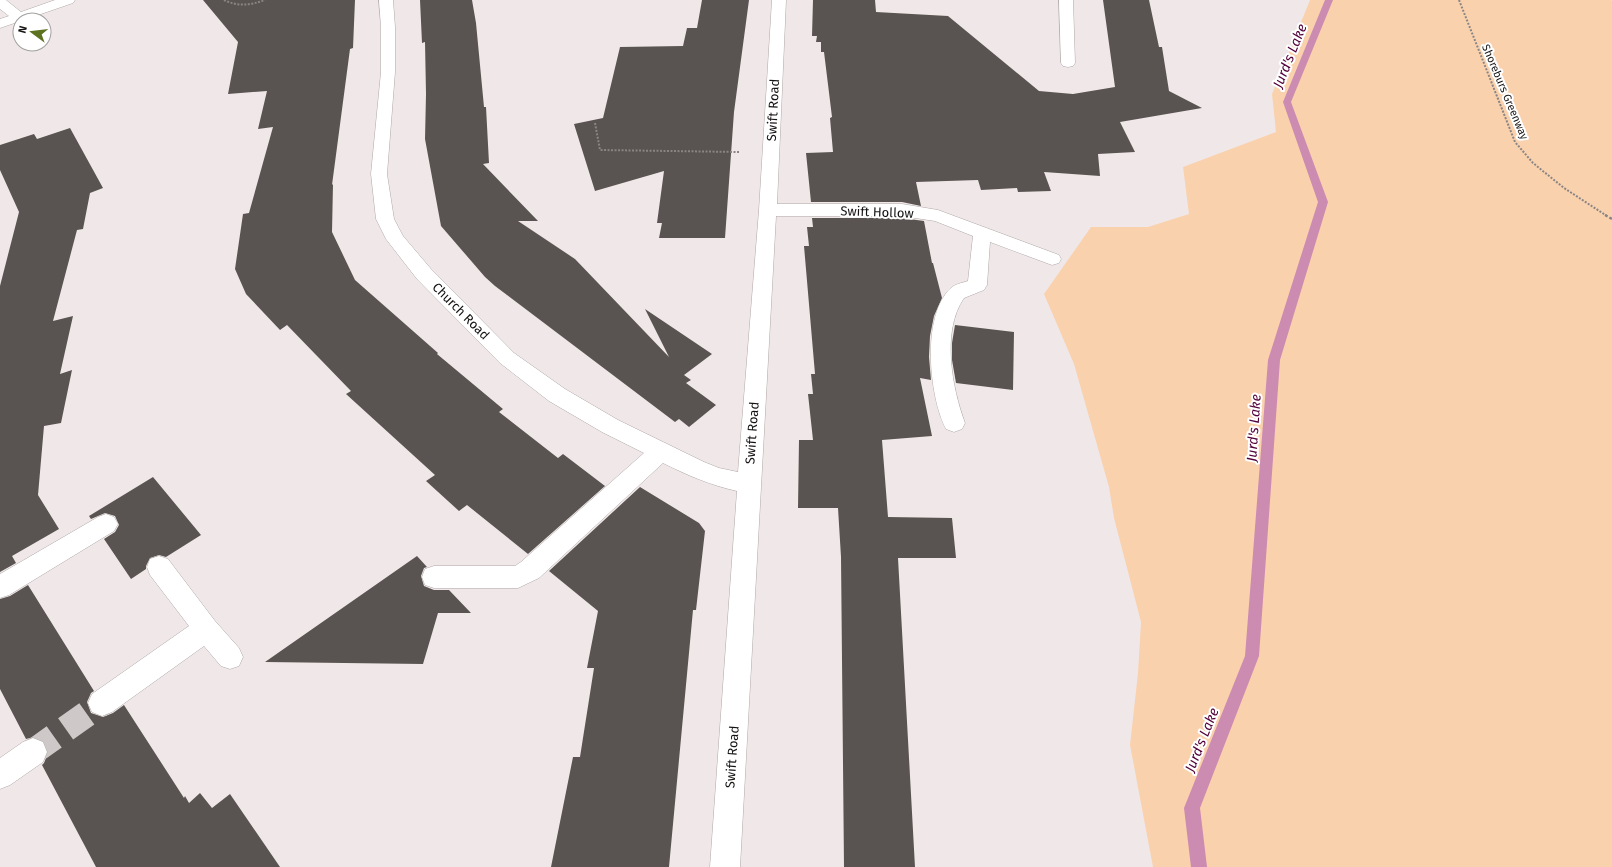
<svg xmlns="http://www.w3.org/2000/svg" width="1612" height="867" viewBox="0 0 1612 867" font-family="'Fira Sans',sans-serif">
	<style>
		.green { fill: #fad1ad }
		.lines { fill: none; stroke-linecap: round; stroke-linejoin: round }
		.stream { fill: #cc8bb0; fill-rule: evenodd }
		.building { fill: #595451 }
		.minor-tunnel { stroke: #cfc8c8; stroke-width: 26; stroke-dasharray: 26 14; stroke-linecap: butt }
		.minor-casing { stroke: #afa8a7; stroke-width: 1 }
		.path-far1 { stroke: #8a8585; stroke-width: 2; stroke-dasharray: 2 1.5; stroke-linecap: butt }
		.path { stroke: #8a8585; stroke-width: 2.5; stroke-dasharray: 3 2; stroke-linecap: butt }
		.minor { fill: #fff; fill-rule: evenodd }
		.labels { text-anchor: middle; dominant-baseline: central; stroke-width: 4; stroke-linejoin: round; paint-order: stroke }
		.far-street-label { font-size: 11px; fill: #151312; stroke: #fff }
		.street-label { font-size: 13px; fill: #151312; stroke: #fff }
		.water-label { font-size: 14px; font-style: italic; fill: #52023a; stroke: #fff }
	</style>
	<rect width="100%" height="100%" fill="#f0e8e8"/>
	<path class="green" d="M1310,0h301l1,1v866h-459l-23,-122 8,-72 3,-51 -27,-104 -5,-31 -35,-123 -30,-70 47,-67h57l41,-13 -6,-47 93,-35 -4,-38z"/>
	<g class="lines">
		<path class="stream" d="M1325,0h8l-42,102 37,100 -48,158 -21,296 -59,152 7,59h-16l-7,-59 61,-152 23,-296 50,-158 -35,-100z"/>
	</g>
	<g class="building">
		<path d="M203,0h152l-2,48 -3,1 -18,136 1,-1 -1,48 23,48 83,73 -1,1 66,55 -4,3 59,46 5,-4 42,32 -77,68 -61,-49 -8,6 -33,-30 9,-6 -89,-81 5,-3 -64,-66 -7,5 -34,-36 -11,-25 8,-55 6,-1 24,-86 -15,2 9,-38 -39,3 10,-52z"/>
		<path d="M420,0h52l4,23 8,84h2l3,56 -6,1 55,57h-20l57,38 94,98 -24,-48 67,45 -28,21 7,5 -5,3 30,22 -27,22 -10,-8 -4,3 -180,-136 -10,-9 -44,-51 -16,-87 1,-45 -1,-52 -3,1z"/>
		<path d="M702,0h47l-15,112 -9,126h-66l3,-15h-5l7,-52 -69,20 -21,-67 29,-6 17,-71 63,-1 4,-18h10z"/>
		<path d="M813,0h62l1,12 72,4 91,75 34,3 42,-7 -12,-87h46l10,47h3l7,44 33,17 -82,14 15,30 -37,2 2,22 -56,-4 7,19 -33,1 -1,-4 -36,2 -3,-10 -62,2 5,24 -19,-4h-91l-5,-49 27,-1 -3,-34 2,-1 -8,-65h-3v-10h-5l1,-6h-5z"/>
		<path d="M70,128l33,60 -13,5 -7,36 -6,1 -24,91 20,-5 -13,58 12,-4 -11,53 -17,3 -6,69 21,34 -47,27 4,7 -16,9v-286l19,-74 -19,-42v-25l34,-11 3,5z"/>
		<path d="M812,218h90l22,3 8,42h1l9,35 -8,18 -4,20 -1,21 2,23 -11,-2 12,58 -50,4 6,77 64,1 4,40h-58l17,309h-71l-3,-310 -3,-49h-40l1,-68h14l-5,-46h5l-2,-20h4l-11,-128h5l-2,-19h6z"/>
		<path d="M955,325l59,7 -1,58 -57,-7 -4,-23v-17z"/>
		<path d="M153,477l48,58 -35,22 -7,-2 -9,3 -4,8v3l-15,10 -27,-40 11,-7 4,-7 -4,-9 -10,-3 -14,6 -2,-3z"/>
		<path d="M640,487l59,36 6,8 -9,79h-3l-24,257h-118l22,-110h7l14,-89h-7l11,-57 -49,-40z"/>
		<path d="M417,556l10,11 -3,1 -3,8 3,10 10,4h15l22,23h-33l-15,51 -158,-2z"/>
		<path d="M28,585l66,106 -3,2 -4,9 4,11 12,4 10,-4 11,-8 60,93 1,-2 4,7 11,-10 12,15 18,-14 50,73h-184l-54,-102 2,-2 4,-10 -4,-12 -10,-4 -8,2 -26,-50v-90l10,-3z"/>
	</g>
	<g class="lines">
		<path class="minor-tunnel" d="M33,752l69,-49"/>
		<g class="minor-casing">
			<g id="minor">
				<path d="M0,0h6l15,12 34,-12h20l-2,3 -73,25v-9l9,-3 -9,-7z"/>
				<path d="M379,0h14l2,27v45l-8,102 7,45 9,17 28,33 83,84 51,36 53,31 86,42 15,6 19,4 21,-262 13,-210h14l-9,204h125l36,6 121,45 2,4 -2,4 -7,2 -62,-23 -3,43 -3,5 -20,8c-23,33 -12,90 1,125l-3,6 -8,3 -8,-3c-17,-32 -25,-114 5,-141 4,-4 11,-5 17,-7l5,-45 -38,-15 -33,-5h-126l-36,651h-30l27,-376c-27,-6 -50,-16 -74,-28l-124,115 -21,10h-84l-9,-3 -3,-8 3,-8 9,-3h81l6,-4 123,-109 -42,-21 -53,-31 -49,-38 -83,-84 -31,-40 -10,-20 -5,-45 10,-102v-45z"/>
				<path d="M1059,0h14l2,63 -2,3 -5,1 -5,-1 -2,-3z"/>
				<path d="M106,514l8,3 4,7 -4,7 -105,64 -9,3v-24l98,-57z"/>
				<path d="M159,556l9,3 47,62 24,27 4,9 -4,9 -9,3 -9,-3 -17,-20 -92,66 -10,4 -10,-4 -4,-9 4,-9 97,-68 -39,-51 -3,-8 3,-8z"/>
				<path d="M33,738l10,4 4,10 -4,10 -33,23 -10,4v-31l23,-16z"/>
			</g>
		</g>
		<g class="path-far1">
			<path d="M224,0c14,7 27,5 41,0"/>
			<path d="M1459,0l56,142 18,21 31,25 43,28"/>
			<path d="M595,123l5,27 140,2"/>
		</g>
		<path class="path" d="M1605,215l7,4"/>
		<use href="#minor" class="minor"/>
	</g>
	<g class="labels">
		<g class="far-street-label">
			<text transform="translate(1505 92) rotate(67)">Shoreburs Greenway</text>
		</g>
		<g class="street-label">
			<text transform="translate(773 110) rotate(-87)">Swift Road</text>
			<text transform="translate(877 212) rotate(2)">Swift Hollow</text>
			<text transform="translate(461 311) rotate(45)">Church Road</text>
			<text transform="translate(752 433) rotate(-86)">Swift Road</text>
			<text transform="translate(732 757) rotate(-86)">Swift Road</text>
		</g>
		<g class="water-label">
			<text transform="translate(1290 56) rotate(-68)">Jurd's Lake</text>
			<text transform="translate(1254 428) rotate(-86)">Jurd's Lake</text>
			<text transform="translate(1202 740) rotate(-68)">Jurd's Lake</text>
		</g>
	</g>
	<g transform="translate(32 32) rotate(285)"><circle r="19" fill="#ffffff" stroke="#a1a1a0"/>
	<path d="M0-3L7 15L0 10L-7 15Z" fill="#5d7221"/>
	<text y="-6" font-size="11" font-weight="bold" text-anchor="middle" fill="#151312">N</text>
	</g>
</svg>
